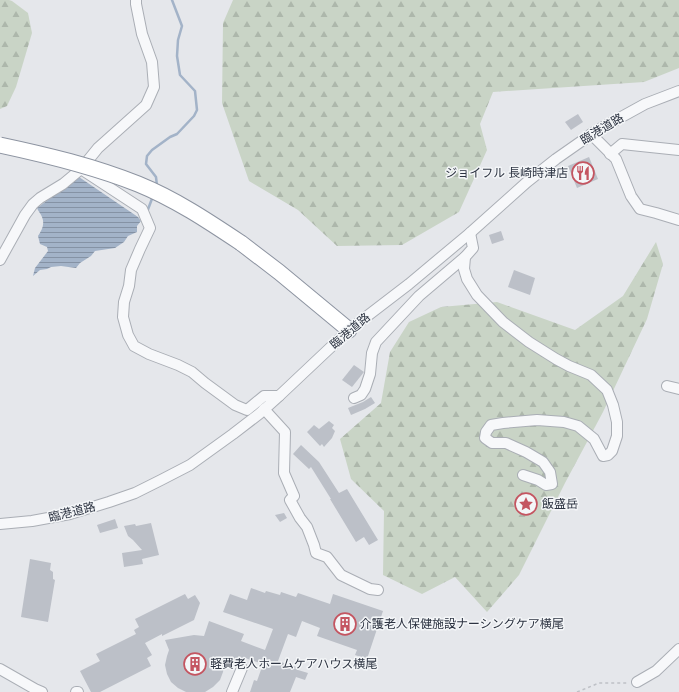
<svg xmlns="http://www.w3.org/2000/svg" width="679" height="692" viewBox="0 0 679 692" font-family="'Roboto Condensed','Noto Sans JP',sans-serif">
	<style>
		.forest { fill: url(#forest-firs) }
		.water { fill: url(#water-rules) }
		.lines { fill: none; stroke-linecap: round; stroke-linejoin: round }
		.stream { stroke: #a3b3c8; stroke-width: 2.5 }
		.building { fill: #bcc0c8 }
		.minor-casing { stroke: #aaaeb5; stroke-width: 12 }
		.highway-casing { stroke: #8d94a1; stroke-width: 17 }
		.path { stroke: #bec1c6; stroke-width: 1.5; stroke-dasharray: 3 3; stroke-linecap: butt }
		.minor { stroke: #f7f8fa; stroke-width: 10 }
		.highway { stroke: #fff; stroke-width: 15 }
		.highway-bridge-casing { stroke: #8d94a1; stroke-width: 17; stroke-linecap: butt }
		.highway-bridge { stroke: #fff; stroke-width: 15 }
		.labels { text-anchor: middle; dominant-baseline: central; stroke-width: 3; stroke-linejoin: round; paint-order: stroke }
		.street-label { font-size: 12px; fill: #2d3442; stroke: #f4f6f8 }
		.poi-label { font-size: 12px; fill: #2d3442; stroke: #f4f6f8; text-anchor: start }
	</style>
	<defs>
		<pattern id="forest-firs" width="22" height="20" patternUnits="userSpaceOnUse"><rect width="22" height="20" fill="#c9d4c6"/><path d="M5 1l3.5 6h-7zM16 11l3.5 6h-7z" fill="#adb7ab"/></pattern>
		<pattern id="water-rules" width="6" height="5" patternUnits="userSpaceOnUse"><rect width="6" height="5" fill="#a3b3c8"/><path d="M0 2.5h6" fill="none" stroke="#8592a4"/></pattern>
	</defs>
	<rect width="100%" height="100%" fill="#e5e7eb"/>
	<g class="forest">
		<path d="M0,0h9l3,1 16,12 4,20 -16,54 -9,19 -7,3z"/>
		<path d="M233,0h446v68l-35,14 -151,10 -13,32 7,26 -28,62 -57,33 -65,1 -39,-36 -49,-29 -27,-78 1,-80z"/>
		<path d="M656,242l7,22 -16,55 -44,93 -38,71 -46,92 -32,37 -32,-35 -33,17 -39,-19 1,-64 -33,-32 -11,-40 41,-36 9,-51 19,-30 32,-15 56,-5 78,28 48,-34z"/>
	</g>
	<path class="water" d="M79,177l59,40 3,4 -4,5v6l-9,4 -4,6 -9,6 -20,3 -4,5 -11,7 -4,5 -15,-2 -10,1 -4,2 -7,1 -7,6 2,-8 13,-17 -1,-4 -7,-3 -2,-8c4,-6 7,-12 4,-19 -1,-3 -4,-6 -5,-9z"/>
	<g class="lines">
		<g class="stream">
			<path d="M157,186l-1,-9 -10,-13 1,-8 5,-6 18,-13 7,-3 17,-18 3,-6 -2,-19 -15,-16 -3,-19 1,-16 4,-14 -10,-26"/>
			<path d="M147,212l6,-16"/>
		</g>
	</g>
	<g class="building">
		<path d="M578,114l5,8 -12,8 -6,-8z"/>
		<path d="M589,157l9,22 -21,9 -9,-22z"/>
		<path d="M501,231l3,9 -12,4 -3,-9z"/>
		<path d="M514,270l21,8 -5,17 -22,-8z"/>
		<path d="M354,365l10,7 -12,15 -10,-7z"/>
		<path d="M371,397l4,6 -10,6 -14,6 -3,-7 15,-6z"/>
		<path d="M329,421l5,4 -2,3 3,3 -3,7 -8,9 -2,-3 -2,2 -13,-14 7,-7 5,4z"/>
		<path d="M301,445l18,17 20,31 8,-4 31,51 -9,5 -5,-8 -8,5 -26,-43h1l-20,-32 -2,2 -16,-15z"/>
		<path d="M284,513l3,5 -7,4 -5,-7z"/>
		<path d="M115,519l3,9 -18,5 -3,-8z"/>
		<path d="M151,523l8,32 -17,4 1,5 -19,3 -2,-14 20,-3 -9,-10 -5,-4 -4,-10 11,-2 1,2z"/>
		<path d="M30,559l21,4 -1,7 3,2v7l2,1 -7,42 -27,-5z"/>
		<path d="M251,588l14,5 1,-2 14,4 1,-3 15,5 2,-4 32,11 3,-10 50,17 -16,48 -12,-4 2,-5 -40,-14 3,-8 -18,-7 -6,16 -8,-3 -10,27 21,7 -1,2 10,3 -3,7 -9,-3 -6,15h-40l4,-12 3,1 6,-17 -18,-6 -2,4 -5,1 -13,-5 -2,14 -3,8 -7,7 -8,5h-19l-8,-4 -7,-6 -4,-8 -2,-9 2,-9 2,-6 -4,-10 29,-5 10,1 5,-15 35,13 -3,7 24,9 8,-21 -50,-17 7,-18 17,6z"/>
		<path d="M185,594l3,5 7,-4 5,8 -6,17 -32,16v-2l-17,9 7,12 -5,3 4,8 -51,26h-9l-11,-21 20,-10 -4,-7 40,-20 -2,-4 5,-3 -4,-8z"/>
	</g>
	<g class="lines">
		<g class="minor-casing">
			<g id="minor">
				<path d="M591,134l25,25 15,37 9,13 16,4 23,7"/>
				<path d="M610,154l12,-10 57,6"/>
				<path d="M81,169l61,40 8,19 -10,21 -9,21 -2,16 -5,16 -1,15 5,18 6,11 15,8 29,11 14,7 13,11 30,22 12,5 17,-14h15"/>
				<path d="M470,233l3,15 -8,9 -1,12 3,10 10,16 26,27 26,20 27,17 13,7 22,9 16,15 6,15 4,17v14l-5,15 -4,4 -5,1 -9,-17 -16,-13 -14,-4 -27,-2 -34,3 -12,2 -5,7 -1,6 7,5h14l20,9 17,10 7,10 2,12 -6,1 -8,-5 -15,-5"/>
				<path d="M0,260l25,-45 8,-11 7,-6 23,-14 18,-15 17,-21 48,-43 8,-18 -2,-25 -10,-28 -6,-30v-4"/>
				<path d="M667,386l12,3"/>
				<path d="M354,398l7,-3 4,-6 5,-15 2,-21 4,-11 43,-46 46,-39"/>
				<path d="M264,409l21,23 -1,41 10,23 -4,4 10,18 7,9 7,18 2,8 11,4 14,18 29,14 8,1"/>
				<path d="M0,524l32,-3 38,-7 39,-12 26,-9 26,-13 29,-15 43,-31 26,-20 20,-18 70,-66 60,-46 61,-51 57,-51 29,-23 40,-28 49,-27 34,-13"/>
				<path d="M0,669l35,20 7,3"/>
				<path d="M637,682l19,-11 23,-22"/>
				<path d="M76,692h2"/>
				<path d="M232,692l10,-24"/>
			</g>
		</g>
		<g class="highway-casing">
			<path id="highway" d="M241,243l38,29 70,58"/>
		</g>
		<path class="path" d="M577,692l22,-9h28"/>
		<use href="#minor" class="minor"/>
		<use href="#highway" class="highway"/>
		<g class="highway-bridge-casing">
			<path id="highway-bridge" d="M0,145c47,10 93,21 138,39 37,15 70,37 103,59"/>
		</g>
		<use href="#highway-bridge" class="highway-bridge"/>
	</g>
	<defs>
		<g id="restaurant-ring" transform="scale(1.15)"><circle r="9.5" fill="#f4f6f8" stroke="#c45561" stroke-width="1.5"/><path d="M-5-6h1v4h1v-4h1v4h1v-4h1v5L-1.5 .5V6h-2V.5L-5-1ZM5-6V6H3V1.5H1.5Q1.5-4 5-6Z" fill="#c45561"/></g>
		<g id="sight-ring" transform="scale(1.15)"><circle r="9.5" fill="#f4f6f8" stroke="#c45561" stroke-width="1.5"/><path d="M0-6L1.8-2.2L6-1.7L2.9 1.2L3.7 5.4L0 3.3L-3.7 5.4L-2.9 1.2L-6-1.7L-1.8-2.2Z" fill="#c45561"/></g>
		<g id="building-ring" transform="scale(1.15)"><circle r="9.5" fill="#f4f6f8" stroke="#c45561" stroke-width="1.5"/><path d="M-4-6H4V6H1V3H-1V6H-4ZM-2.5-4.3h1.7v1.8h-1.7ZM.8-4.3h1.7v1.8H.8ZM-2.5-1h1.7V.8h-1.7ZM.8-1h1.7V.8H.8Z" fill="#c45561"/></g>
	</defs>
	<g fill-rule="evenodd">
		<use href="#restaurant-ring" x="583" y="173"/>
		<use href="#sight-ring" x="526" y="504"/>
		<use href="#building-ring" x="345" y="624"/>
		<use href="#building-ring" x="195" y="664"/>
	</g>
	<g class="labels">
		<g class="street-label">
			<text transform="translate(602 129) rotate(-31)">臨港道路</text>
			<text transform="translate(350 331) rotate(-40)">臨港道路</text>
			<text transform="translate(72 512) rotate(-14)">臨港道路</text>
		</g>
		<g class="poi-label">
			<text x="568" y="173" text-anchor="end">ジョイフル 長崎時津店</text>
			<text x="542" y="504">飯盛岳</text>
			<text x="360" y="624">介護老人保健施設ナーシングケア横尾</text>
			<text x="210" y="664">軽費老人ホームケアハウス横尾</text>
		</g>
	</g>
</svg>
